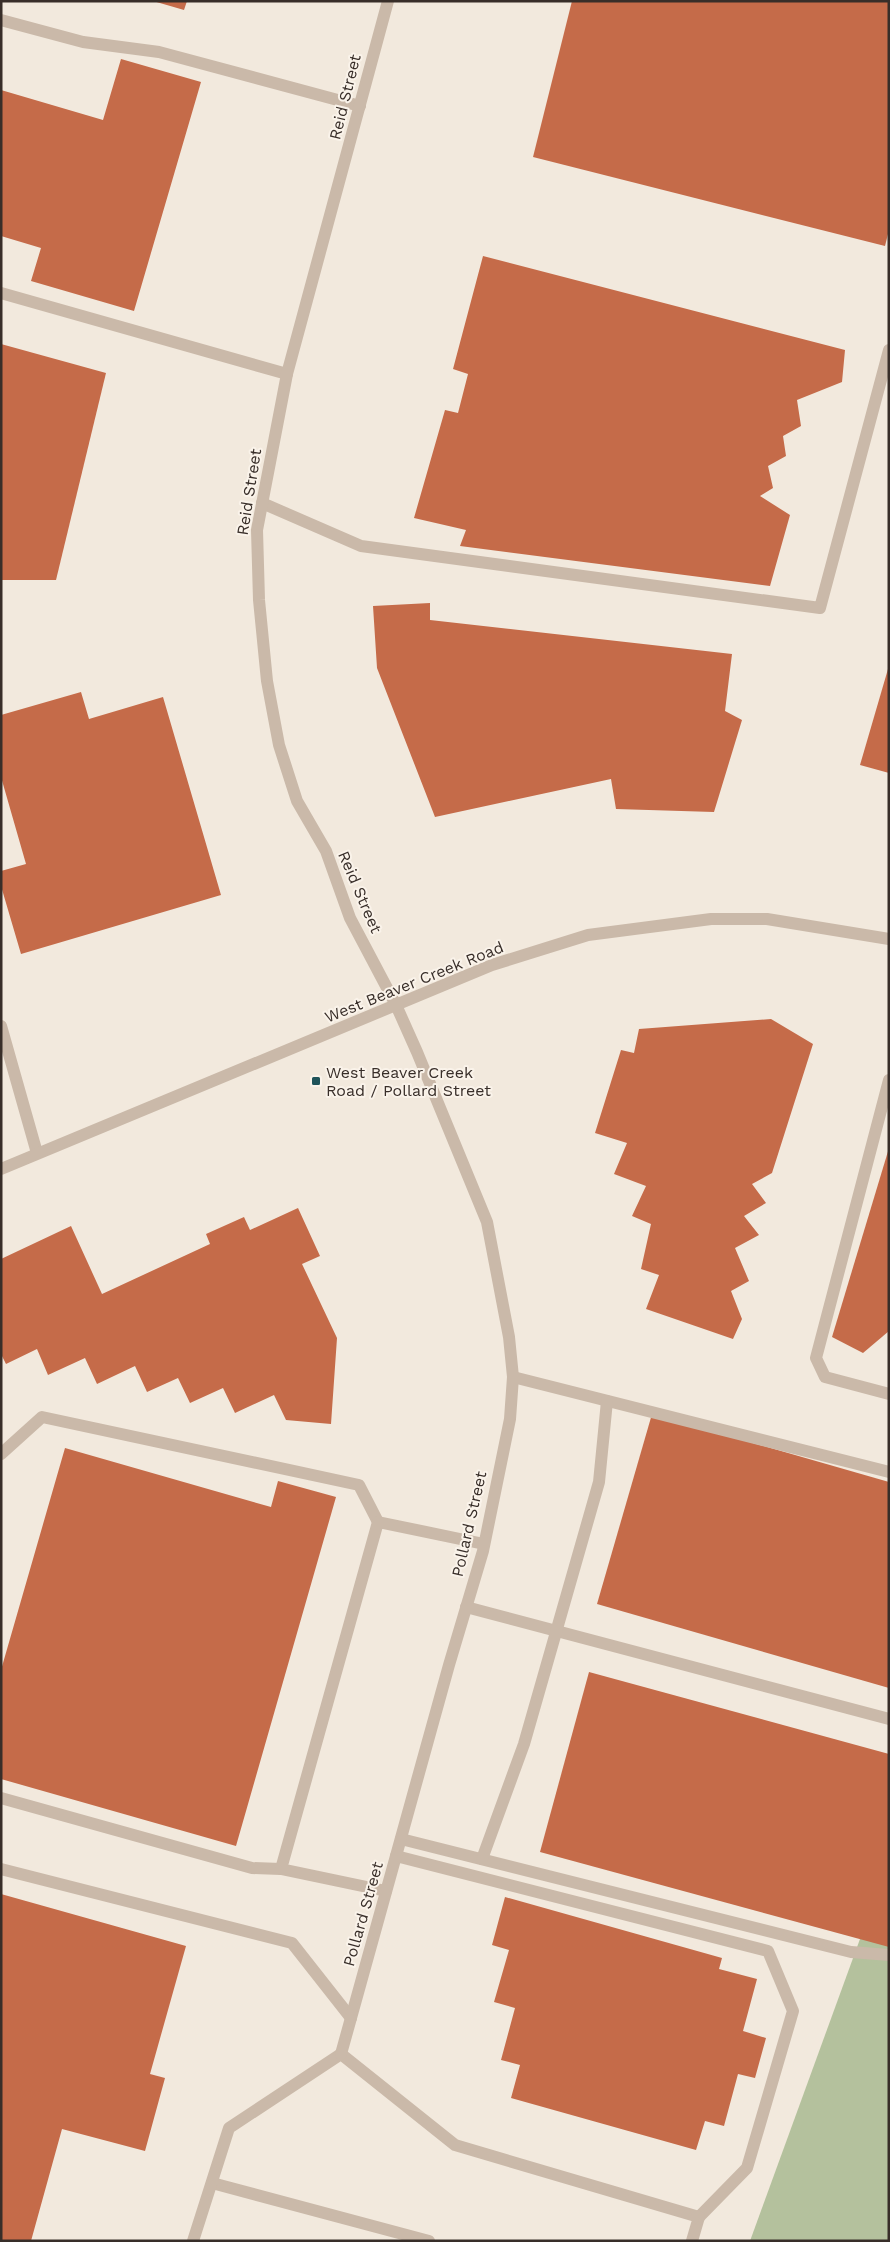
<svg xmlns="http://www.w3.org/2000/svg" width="890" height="2242" viewBox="0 0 890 2242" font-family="'Work Sans',sans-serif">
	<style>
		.green { fill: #b4c19d }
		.building { fill: #c56b49 }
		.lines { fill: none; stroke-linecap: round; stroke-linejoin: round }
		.service { stroke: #cab9a9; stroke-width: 12 }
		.minor { stroke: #cab9a9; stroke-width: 12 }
		.tertiary { stroke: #cab9a9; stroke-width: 12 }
		.poi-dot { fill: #1f5359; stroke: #faf3ea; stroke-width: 2 }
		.labels { text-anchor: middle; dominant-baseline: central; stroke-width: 4; stroke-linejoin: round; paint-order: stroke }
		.street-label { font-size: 16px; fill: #382e29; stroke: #faf3ea }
		.poi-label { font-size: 16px; fill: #382e29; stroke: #faf3ea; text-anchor: start }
	</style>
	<rect width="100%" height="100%" fill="#f2e9dd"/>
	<path class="green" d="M864,1928l25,7v306h-139z"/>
	<g class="building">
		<path d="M153,1h34l-3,9z"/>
		<path d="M572,1h317v229l-4,16 -352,-89z"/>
		<path d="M121,59l80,23 -67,229 -103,-30 10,-33 -40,-12v-146l102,30z"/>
		<path d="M483,256l362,94 -3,32 -45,18 4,26 -18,10 3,20 -18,10 5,22 -13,8 30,19 -20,71 -310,-40 6,-16 -52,-12 31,-108 13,3 10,-39 -15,-5z"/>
		<path d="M1,344l105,29 -50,207h-55z"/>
		<path d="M430,603v17l302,34 -7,57 17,9 -28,92 -98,-3 -5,-30 -176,38 -58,-149 -4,-62z"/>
		<path d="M888,669h1v104l-29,-8z"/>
		<path d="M81,692l8,27 74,-22 58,198 -200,59 -20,-68v-15l25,-7 -25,-87v-62z"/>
		<path d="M771,1019l42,25 -41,129 -20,11 14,19 -22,13 15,19 -24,13 14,33 -18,10 11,28 -9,20 -87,-30 13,-34 -18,-6 10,-45 -19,-8 14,-30 -32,-12 13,-31 -32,-10 26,-83 13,3 5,-24z"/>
		<path d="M889,1148v183l-26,22 -31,-16z"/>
		<path d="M298,1208l22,48 -18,8 35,74 -6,86 -45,-4 -12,-25 -39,18 -12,-25 -33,15 -12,-25 -31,14 -12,-26 -38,18 -12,-26 -37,17 -11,-26 -31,15 -5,-10v-95l70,-33 31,68 108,-50 -4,-10 38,-17 6,13z"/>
		<path d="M652,1414l237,68v206l-292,-84z"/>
		<path d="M65,1448l206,59 7,-26 58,16 -100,349 -235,-67v-109z"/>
		<path d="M589,1672l300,82v193l-349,-95z"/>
		<path d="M1,1894l185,52 -36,128 15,4 -20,73 -83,-22 -31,112h-30z"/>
		<path d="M505,1897l217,61 -3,11 38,10 -14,52 23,7 -11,40 -17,-4 -14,52 -19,-5 -9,29 -185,-52 9,-33 -19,-5 14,-52 -21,-6 15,-52 -17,-5z"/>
	</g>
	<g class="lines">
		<g class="service">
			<path d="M1,20l82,22 76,10 201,54"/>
			<path d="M1,293l286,81"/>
			<path d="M262,503l99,43 459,62 69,-258"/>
			<path d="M1,1026l36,127"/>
			<path d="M889,1080l-73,278 9,19 64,17"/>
			<path d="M513,1377l376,95"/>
			<path d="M1,1454l41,-37 317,68 19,37"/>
			<path d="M466,1607l423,112"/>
			<path d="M1,1798l251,70 29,1"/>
			<path d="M401,1839l450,113 38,3"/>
			<path d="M396,1856l372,95 25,60 -46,157 -48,49"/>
			<path d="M482,1859l42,-115 75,-262 8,-81"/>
			<path d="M1,1869l291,74 59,75"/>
			<path d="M386,1891l-105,-22 97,-347 106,22"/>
			<path d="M212,2183l217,58"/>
			<path d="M193,2241l36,-113 112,-74 114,91 244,72 -7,24"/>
		</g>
		<path class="minor" d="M341,2054l108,-389 34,-114 27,-132 3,-42 -4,-40 -22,-115 -70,-170 -21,-47 -46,-87 -24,-67 -29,-50 -18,-56 -12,-64 -8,-81 -2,-70 30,-156 101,-373"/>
		<path class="tertiary" d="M1,1169l491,-204 96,-30 123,-16h56l122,20"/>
	</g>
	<rect class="poi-dot" x="311" y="1076" width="10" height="10" rx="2.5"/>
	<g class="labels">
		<g class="street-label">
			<text transform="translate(345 97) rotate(-76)">Reid Street</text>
			<text transform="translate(249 492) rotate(-81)">Reid Street</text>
			<text transform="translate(360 892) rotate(67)">Reid Street</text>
			<text transform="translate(414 982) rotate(-22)">West Beaver Creek Road</text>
			<text transform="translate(469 1524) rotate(-77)">Pollard Street</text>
			<text transform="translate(363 1914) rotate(-74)">Pollard Street</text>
		</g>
		<g class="poi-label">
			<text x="326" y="1072">West Beaver Creek<tspan x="326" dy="18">Road / Pollard Street</tspan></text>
		</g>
	</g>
	<rect width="890" height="2242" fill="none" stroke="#382e29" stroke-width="5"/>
</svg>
